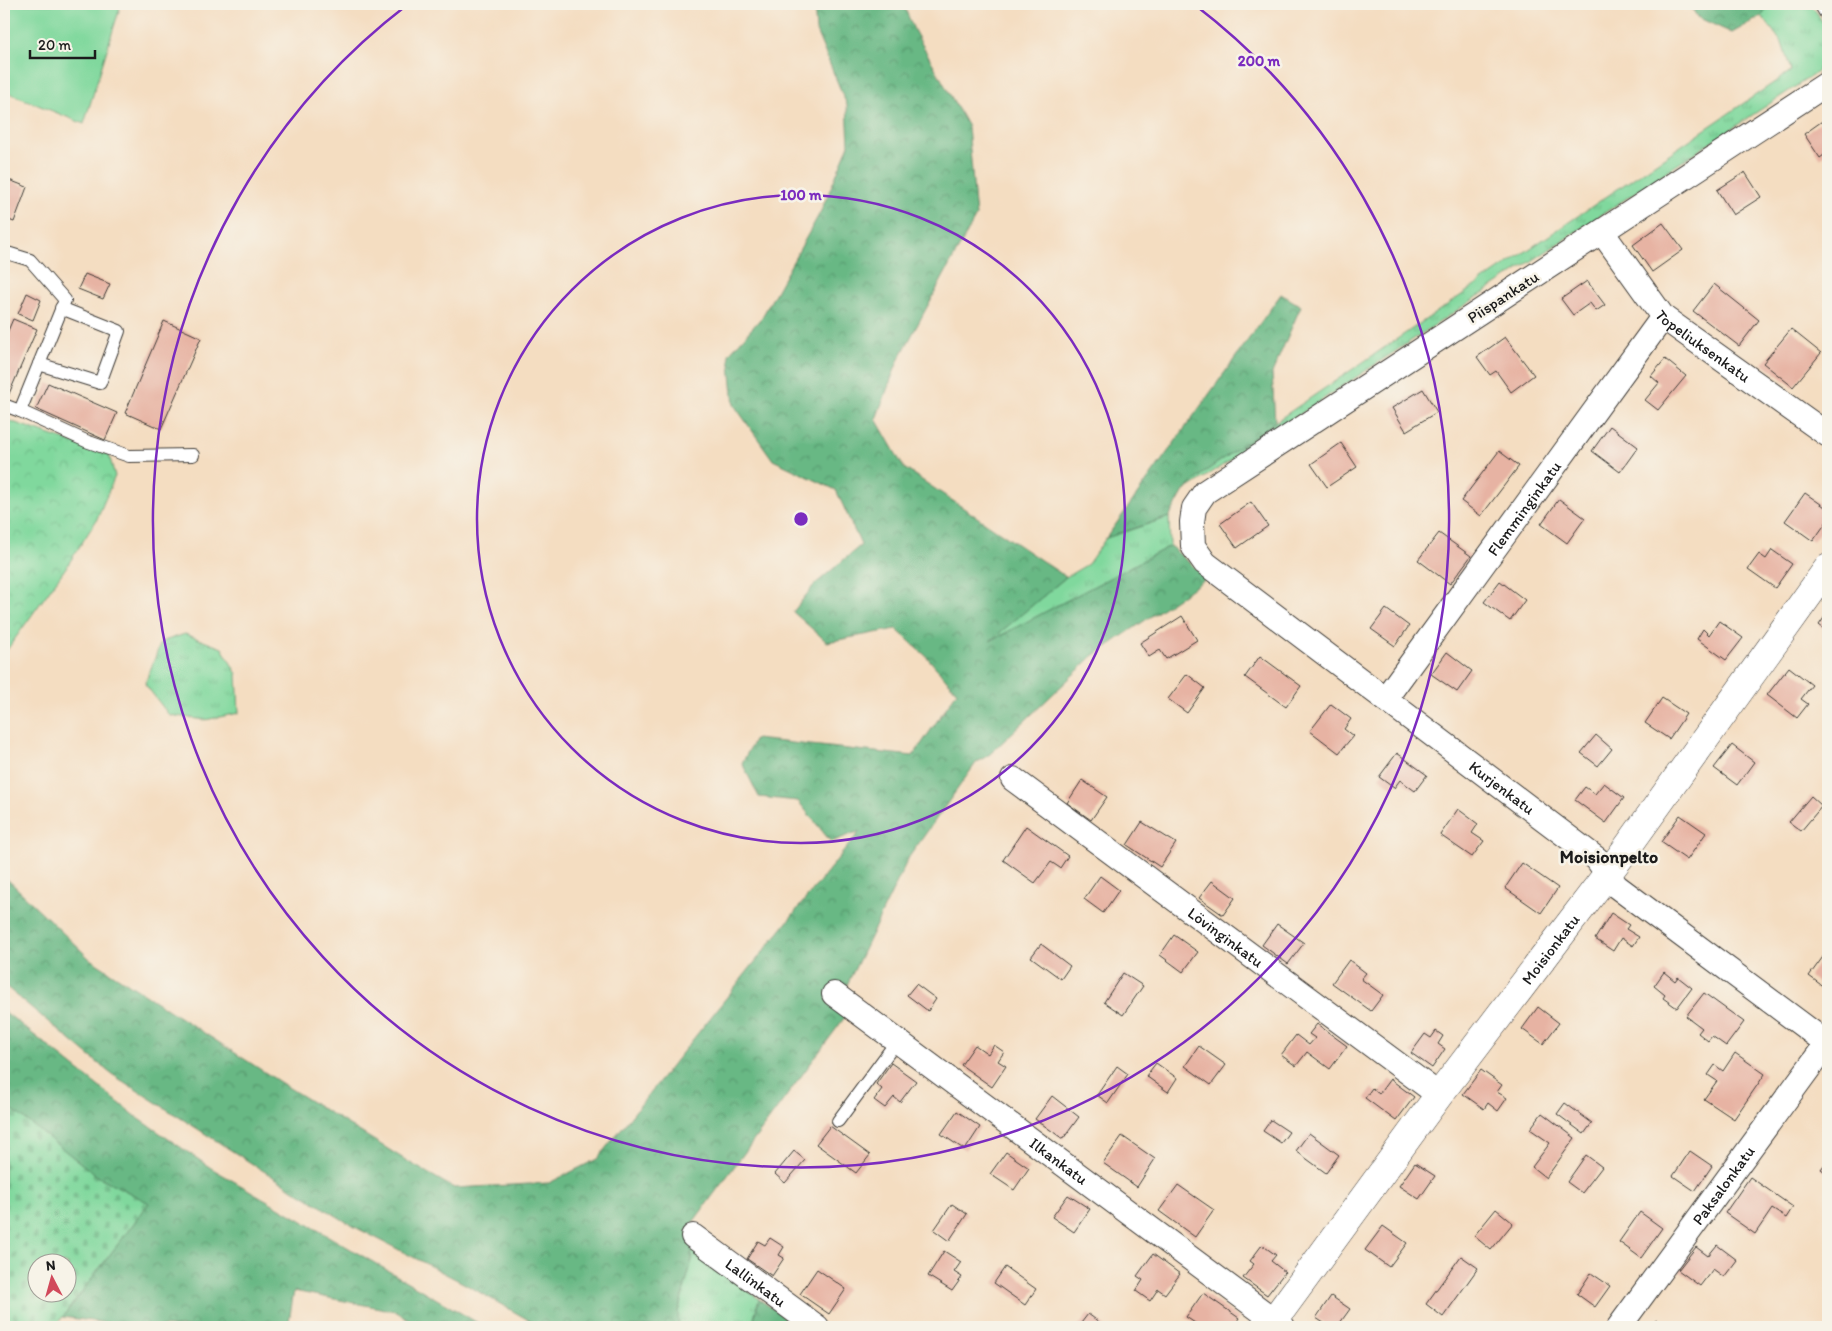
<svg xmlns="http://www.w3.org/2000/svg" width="1832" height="1331" viewBox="0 0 1832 1331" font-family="Itim,sans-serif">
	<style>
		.grass { fill: url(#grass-tufts); stroke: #4e7a5c }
		.forest { fill: url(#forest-crowns); stroke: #426a50 }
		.cemetery { fill: url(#cemetery-stones); stroke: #4e7a5c; fill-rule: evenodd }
		.park { fill: url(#park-crowns); stroke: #4e7a5c }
		.garden { fill: #80d89d; stroke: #4e7a5c }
		.building { fill: #e7b3a3 }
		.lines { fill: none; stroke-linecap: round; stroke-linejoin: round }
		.lane-casing { stroke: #3c3935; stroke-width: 14 }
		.street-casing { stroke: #3c3935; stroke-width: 26 }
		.secondary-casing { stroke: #3c3935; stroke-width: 29 }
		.lane { stroke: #fff; stroke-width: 12 }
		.street { stroke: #fff; stroke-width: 24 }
		.secondary { stroke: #fff; stroke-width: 28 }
		.ring { fill: none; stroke: #7b2cbf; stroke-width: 2.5 }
		.labels { text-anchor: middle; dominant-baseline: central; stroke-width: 5; stroke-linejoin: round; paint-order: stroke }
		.street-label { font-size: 16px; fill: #1c1c1c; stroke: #f7f3e8 }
		.neighbourhood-label { font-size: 18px; font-weight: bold; fill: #1c1c1c; stroke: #f7f3e8 }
		.centre { fill: #7b2cbf; stroke: #f7f3e8; stroke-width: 2.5 }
		.ring-label { font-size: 15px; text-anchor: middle; font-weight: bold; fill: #7b2cbf; stroke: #f7f3e8; stroke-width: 5; stroke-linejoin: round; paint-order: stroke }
	</style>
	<defs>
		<pattern id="grass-tufts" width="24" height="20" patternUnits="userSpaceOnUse" patternTransform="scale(1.25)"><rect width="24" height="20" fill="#80d89d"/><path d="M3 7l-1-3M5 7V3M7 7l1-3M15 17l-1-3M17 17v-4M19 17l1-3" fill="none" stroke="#6eb987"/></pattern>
		<pattern id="forest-crowns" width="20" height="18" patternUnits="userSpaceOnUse" patternTransform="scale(1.25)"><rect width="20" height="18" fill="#68b884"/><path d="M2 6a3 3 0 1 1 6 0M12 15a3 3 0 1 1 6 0" fill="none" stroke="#55956b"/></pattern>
		<pattern id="cemetery-stones" width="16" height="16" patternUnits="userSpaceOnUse" patternTransform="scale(1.25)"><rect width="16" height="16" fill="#80d89d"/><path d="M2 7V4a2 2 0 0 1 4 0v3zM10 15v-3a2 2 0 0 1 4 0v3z" fill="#6eb987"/></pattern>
		<pattern id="park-crowns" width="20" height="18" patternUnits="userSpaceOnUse" patternTransform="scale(1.25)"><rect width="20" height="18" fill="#80d89d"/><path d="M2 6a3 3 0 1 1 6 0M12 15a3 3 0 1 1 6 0" fill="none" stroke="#6eb987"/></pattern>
	</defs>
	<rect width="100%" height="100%" fill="#f7f3e8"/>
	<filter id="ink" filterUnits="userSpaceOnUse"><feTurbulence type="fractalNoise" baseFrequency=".02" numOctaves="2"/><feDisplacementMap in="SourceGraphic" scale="10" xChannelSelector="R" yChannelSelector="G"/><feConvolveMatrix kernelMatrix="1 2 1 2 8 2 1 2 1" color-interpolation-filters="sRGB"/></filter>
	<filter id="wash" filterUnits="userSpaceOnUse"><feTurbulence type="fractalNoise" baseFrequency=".0096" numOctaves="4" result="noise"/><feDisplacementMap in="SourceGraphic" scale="20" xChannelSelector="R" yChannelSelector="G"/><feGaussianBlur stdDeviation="1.12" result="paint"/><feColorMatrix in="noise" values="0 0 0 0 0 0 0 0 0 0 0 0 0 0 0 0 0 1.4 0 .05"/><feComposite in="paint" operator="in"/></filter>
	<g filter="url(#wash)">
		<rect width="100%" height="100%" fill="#f4ddc1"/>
		<g class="grass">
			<path d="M1768,4h43l17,26v30l-12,13 -632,418 22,-20 69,-49 516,-351 -9,-28 -20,-27z"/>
			<path d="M1169,517l1,29 -183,97 79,-66 22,-13 18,-26z"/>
			<path d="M185,634l37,14 15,26 2,39 -34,7 -36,-5 -24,-31 16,-42z"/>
			<path d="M691,1247l68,52 -7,28h-73l-1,-15 14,-52z"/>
		</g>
		<g class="forest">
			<path d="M814,4h89l11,26 54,97 8,89 -78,145 -22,58 28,49 162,109 -76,64 180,-95 37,32 -114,78 -103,98 -14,9 -67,94 -64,132 3,24 -157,212 1,35 -14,52 1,15h-138l-76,-43 -112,-58 -91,-56 -152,-97 -106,-88v-109l86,83 196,127 126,78 42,24 95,-5 48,-24 263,-328 -29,11 -33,-41 -39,-4 -17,-34 13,-24 158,17 44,-64 -31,-36 -30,-27 -69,13 -34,-30 21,-27 47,-40 -25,-55 -63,-30 -39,-55 -5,-51 33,-37 59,-106 28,-66 -2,-40 -31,-74z"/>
			<path d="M1690,4h78l-6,12 -30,17 -35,-16z"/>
			<path d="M1281,294l20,12 -29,67 3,49 -69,49 -22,20 -15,26 -63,21z"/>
			<path d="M4,1011l134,107 73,50 274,159h-63l-27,-16 -101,-20 -6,36h-152l-73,-10 86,-114 -52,-27 -93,-73z"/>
			<path d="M759,1299l40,28h-47z"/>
		</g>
		<path class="cemetery" d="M4,1103l93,73 52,27 -94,124h-51zM38,1264h30v30h-30z"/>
		<path class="park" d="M4,419l105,36 6,21 -19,45 -29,45 -63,88z"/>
		<path class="garden" d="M4,4h117l-37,120 -80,-33z"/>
		<g id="blocks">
			<g class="building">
				<path d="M1828,117v35l-8,6 -16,-24z"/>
				<path d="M1745,172l16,25 -28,18 -16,-25z"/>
				<path d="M4,178l23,9 -13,35 -10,-4z"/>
				<path d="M1663,223l20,27 -31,22 -19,-27z"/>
				<path d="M85,274l25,10 -7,15 -25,-10z"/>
				<path d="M1587,281l18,24 -9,6 -6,-8 -17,12 -12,-16z"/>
				<path d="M1714,284l45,36 -20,26 -46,-35z"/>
				<path d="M27,293l14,7 -8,20 -15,-6z"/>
				<path d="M13,319l24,10 -29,67 -4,-2v-54z"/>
				<path d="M164,321l37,17 -40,91 -36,-16z"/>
				<path d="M1791,329l30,24 -28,34 -30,-24z"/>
				<path d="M1505,337l29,38 -23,17 -15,-21 -6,4 -13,-18z"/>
				<path d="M1665,359l21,17 -28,34 -13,-10 14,-17 -8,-7z"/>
				<path d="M48,383l69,30 -12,27 -69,-31z"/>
				<path d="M1423,389l14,23 -31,19 -14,-23z"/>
				<path d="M1610,426l28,21 -18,25 -28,-21z"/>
				<path d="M1341,443l16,24 -30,20 -16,-23z"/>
				<path d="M1499,451l20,15 -38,50 -20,-15z"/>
				<path d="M1805,493l23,16v11l-15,21 -28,-20z"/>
				<path d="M1559,499l26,19 -18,25 -26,-19z"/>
				<path d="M1251,502l17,24 -31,22 -17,-24z"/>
				<path d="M1439,533l32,23 -21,28 -32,-24z"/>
				<path d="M1772,550l20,14 -17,24 -27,-19 11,-15 7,5z"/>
				<path d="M1500,581l25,19 -15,21 -26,-19z"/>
				<path d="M1386,609l23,17 -14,20 -24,-17z"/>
				<path d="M1828,612v20l-9,-7z"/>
				<path d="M1182,616l15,24 -31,19 -6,-9 -11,7 -9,-14z"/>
				<path d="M1719,621l24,17 -17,22 -29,-21 6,-10 6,6z"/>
				<path d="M1447,652l25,19 -15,21 -26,-18z"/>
				<path d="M1260,656l41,30 -15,21 -41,-30z"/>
				<path d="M1789,667l23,18 -11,14 7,5 -11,14 -30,-23z"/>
				<path d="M1187,674l18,14 -18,25 -19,-14z"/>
				<path d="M1662,698l24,16 -17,25 -24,-16z"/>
				<path d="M1331,704l20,15 -7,10 9,7 -14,17 -29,-22z"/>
				<path d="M1596,735l16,14 -14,17 -17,-13z"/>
				<path d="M1732,745l22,17 -17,23 -23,-17z"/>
				<path d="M1397,753l30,22 -12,16 -15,-11 -6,8 -15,-11z"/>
				<path d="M1082,780l25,17 -16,23 -24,-17z"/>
				<path d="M1604,783l20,15 -18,25 -31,-23 10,-13 10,7z"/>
				<path d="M1811,796l11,10 -21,25 -12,-9z"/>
				<path d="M1458,809l20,15 -6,9 12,8 -12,16 -32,-22z"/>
				<path d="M1680,815l26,18 -19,27 -26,-18z"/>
				<path d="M1142,822l34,21 -16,24 -33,-22z"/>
				<path d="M1026,826l42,30 -8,12 -9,-6 -16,21 -32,-23z"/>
				<path d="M1522,863l36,25 -17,25 -36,-25z"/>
				<path d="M1100,876l19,14 -16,23 -19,-14z"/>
				<path d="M1212,881l23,17 -12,17 -24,-17z"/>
				<path d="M1611,913l18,12 -3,4 13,8 -6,9 -12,-8 -8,13 -18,-12z"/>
				<path d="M1277,924l27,19 -16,21 -26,-19z"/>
				<path d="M1174,935l24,17 -15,20 -23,-17z"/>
				<path d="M1041,944l29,22 -9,13 -30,-22z"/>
				<path d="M1828,950v40l-19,-14z"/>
				<path d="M1349,960l17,13 -5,6 22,16 -12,16 -39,-28z"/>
				<path d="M1664,972l11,9 3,-4 14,11 -15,20 -14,-10 2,-3 -11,-9z"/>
				<path d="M1123,973l20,13 -20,29 -19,-13z"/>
				<path d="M916,984l20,15 -8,12 -21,-16z"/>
				<path d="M1704,993l40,29 -18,24 -14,-10 -4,5 -10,-8 4,-5 -16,-12z"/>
				<path d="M1538,1007l21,16 -16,21 -21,-15z"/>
				<path d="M1317,1024l30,22 -17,23 -23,-17 -11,14 -15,-11 15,-20 13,10 6,-7 -6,-4z"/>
				<path d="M1436,1031l7,5 -5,8 7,5 -13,19 -21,-15 14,-19 6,4z"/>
				<path d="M975,1045l13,9 6,-9 10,7 -6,9 8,5 -14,21 -31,-22z"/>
				<path d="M1199,1046l27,19 -15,20 -26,-19z"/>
				<path d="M1735,1053l30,21 -31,45 -30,-20 13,-18 -9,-6 7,-10 8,6z"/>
				<path d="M891,1063l25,18 -16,21 -6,-5 -9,11 -11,-8 8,-11 -6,-5z"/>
				<path d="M1156,1063l21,15 -9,14 -22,-16z"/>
				<path d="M1117,1066l11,8 -20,29 -11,-8z"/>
				<path d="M1481,1070l21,15 -5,7 10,6 -9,13 -10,-8 -4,6 -21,-15z"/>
				<path d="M1390,1079l24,18 -18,24 -31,-23 7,-10 7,6z"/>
				<path d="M1052,1096l27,21 -16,22 -28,-20z"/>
				<path d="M1565,1103l27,20 -8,11 -27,-20z"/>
				<path d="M957,1111l23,16 -15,23 -24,-16z"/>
				<path d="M1542,1113l33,25 -29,40 -14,-11 18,-24 -20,-14z"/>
				<path d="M1271,1120l18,12 -8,11 -18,-12z"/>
				<path d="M830,1126l40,29 -14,18 -40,-29z"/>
				<path d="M1309,1133l30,22 -13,18 -30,-22z"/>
				<path d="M1122,1136l33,23 -18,28 -34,-24z"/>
				<path d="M794,1151l11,9 -20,23 -10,-9z"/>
				<path d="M1690,1151l22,15 -17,25 -22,-15z"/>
				<path d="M1006,1152l23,16 -15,22 -24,-16z"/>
				<path d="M1586,1155l16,12 -20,26 -15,-11z"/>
				<path d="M1828,1160v14l-7,-5z"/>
				<path d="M1415,1163l20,13 -16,23 -20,-13z"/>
				<path d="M1750,1177l43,30 -7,11 -14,-9 -17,25 -30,-21z"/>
				<path d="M1178,1185l36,25 -19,27 -36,-26z"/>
				<path d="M1068,1195l22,14 -16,23 -22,-15z"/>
				<path d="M952,1204l15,10 -18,27 -15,-11z"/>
				<path d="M1496,1209l17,14 -22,27 -17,-14z"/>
				<path d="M1640,1212l22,16 -21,30 -22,-16z"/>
				<path d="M1383,1226l24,17 -18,24 -24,-17z"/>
				<path d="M770,1238l14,9 -5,8 5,3 -12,18 -25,-17 11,-18 7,4z"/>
				<path d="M1262,1245l14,10 -5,6 14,11 -18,23 -24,-17 11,-14 -4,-3z"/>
				<path d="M1717,1245l20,15 -13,17 -11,-8 -13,17 -22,-16 18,-23 12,9z"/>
				<path d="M944,1251l17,11 -7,10 8,5 -10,14 -24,-15z"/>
				<path d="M1153,1254l27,20 -15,20 -7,-5 -8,12 -14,-10 7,-11 -6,-4z"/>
				<path d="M1461,1256l17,12 -35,49 -17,-13z"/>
				<path d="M1005,1267l31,22 -11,16 -31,-22z"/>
				<path d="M817,1269l29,20 -17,25 -29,-20z"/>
				<path d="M1591,1273l19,13 -15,21 -18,-13z"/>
				<path d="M1203,1293l36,25 -6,9h-32l-15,-10z"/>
				<path d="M1331,1296l19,13 -13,18h-7l-14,-9z"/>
				<path d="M1088,1314l18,13h-28z"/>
				<path d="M1656,1320l12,7h-17z"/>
			</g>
		</g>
	</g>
	<g filter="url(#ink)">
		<use href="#blocks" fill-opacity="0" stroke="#3c3935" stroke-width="1"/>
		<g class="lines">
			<g class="lane-casing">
				<g id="lane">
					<path d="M1820,4l8,13"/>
					<path d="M4,252l26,8 35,40 -45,111 -16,-6"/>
					<path d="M39,364l61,19 19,-52 -58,-23"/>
					<path d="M20,411l66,30 43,15 64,-1"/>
					<path d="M838,1121l59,-80"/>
				</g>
			</g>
			<g class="street-casing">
				<g id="street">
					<path id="s1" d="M1828,83l-623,409 -11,16 -2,14 1,24 12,17 392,296 19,27 212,158"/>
					<path id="s2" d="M1602,232l61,85 165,118"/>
					<path id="s3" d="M1385,699l278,-382"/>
					<path id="s4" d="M1013,779l426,316"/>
					<path id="s5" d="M834,994l449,333"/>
					<path id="s6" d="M693,1236l124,91"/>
					<path id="s7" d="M1619,1327l209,-285"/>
				</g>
			</g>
			<g class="secondary-casing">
				<g id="secondary">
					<path id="s8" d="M1269,1327l170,-232 182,-239 207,-288"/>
				</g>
			</g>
			<use href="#lane" class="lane"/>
			<use href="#street" class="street"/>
			<use href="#secondary" class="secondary"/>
		</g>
	</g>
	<g class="ring">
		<circle cx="801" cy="519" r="324"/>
		<path d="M1195 5A648 648 0 1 1 407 5"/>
	</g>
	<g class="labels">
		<g class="street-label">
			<text transform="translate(1503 297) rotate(-33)">Piispankatu</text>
			<text stroke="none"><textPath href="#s2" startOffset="154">Topeliuksenkatu</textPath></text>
			<text stroke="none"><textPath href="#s3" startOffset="236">Flemminginkatu</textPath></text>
			<text stroke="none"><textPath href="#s1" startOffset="1196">Kurjenkatu</textPath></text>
			<text stroke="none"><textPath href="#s4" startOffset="265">Lövinginkatu</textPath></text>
			<text stroke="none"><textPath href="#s8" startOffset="471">Moisionkatu</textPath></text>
			<text stroke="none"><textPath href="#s5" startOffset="280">Ilkankatu</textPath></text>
			<text stroke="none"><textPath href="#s7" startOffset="176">Paksalonkatu</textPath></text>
			<text stroke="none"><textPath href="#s6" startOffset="78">Lallinkatu</textPath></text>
		</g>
		<g class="neighbourhood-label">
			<text x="1609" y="857">Moisionpelto</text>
		</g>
	</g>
	<circle cx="801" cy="519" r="8" class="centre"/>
	<g class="ring-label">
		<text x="1259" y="66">200 m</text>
		<text x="801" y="200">100 m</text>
	</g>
	<rect width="1832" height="1331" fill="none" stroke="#f7f3e8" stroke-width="20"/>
	<g transform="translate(52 1278) rotate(354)"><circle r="24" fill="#f7f3e8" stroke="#9f9d96"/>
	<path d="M0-4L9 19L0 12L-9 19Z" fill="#d1495b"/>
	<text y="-8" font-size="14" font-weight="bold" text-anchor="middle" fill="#1c1c1c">N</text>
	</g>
	<path d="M30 50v8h65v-8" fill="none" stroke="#1c1c1c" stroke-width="2.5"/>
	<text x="38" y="50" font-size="15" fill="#1c1c1c" stroke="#f7f3e8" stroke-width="4" paint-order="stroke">20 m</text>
</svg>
